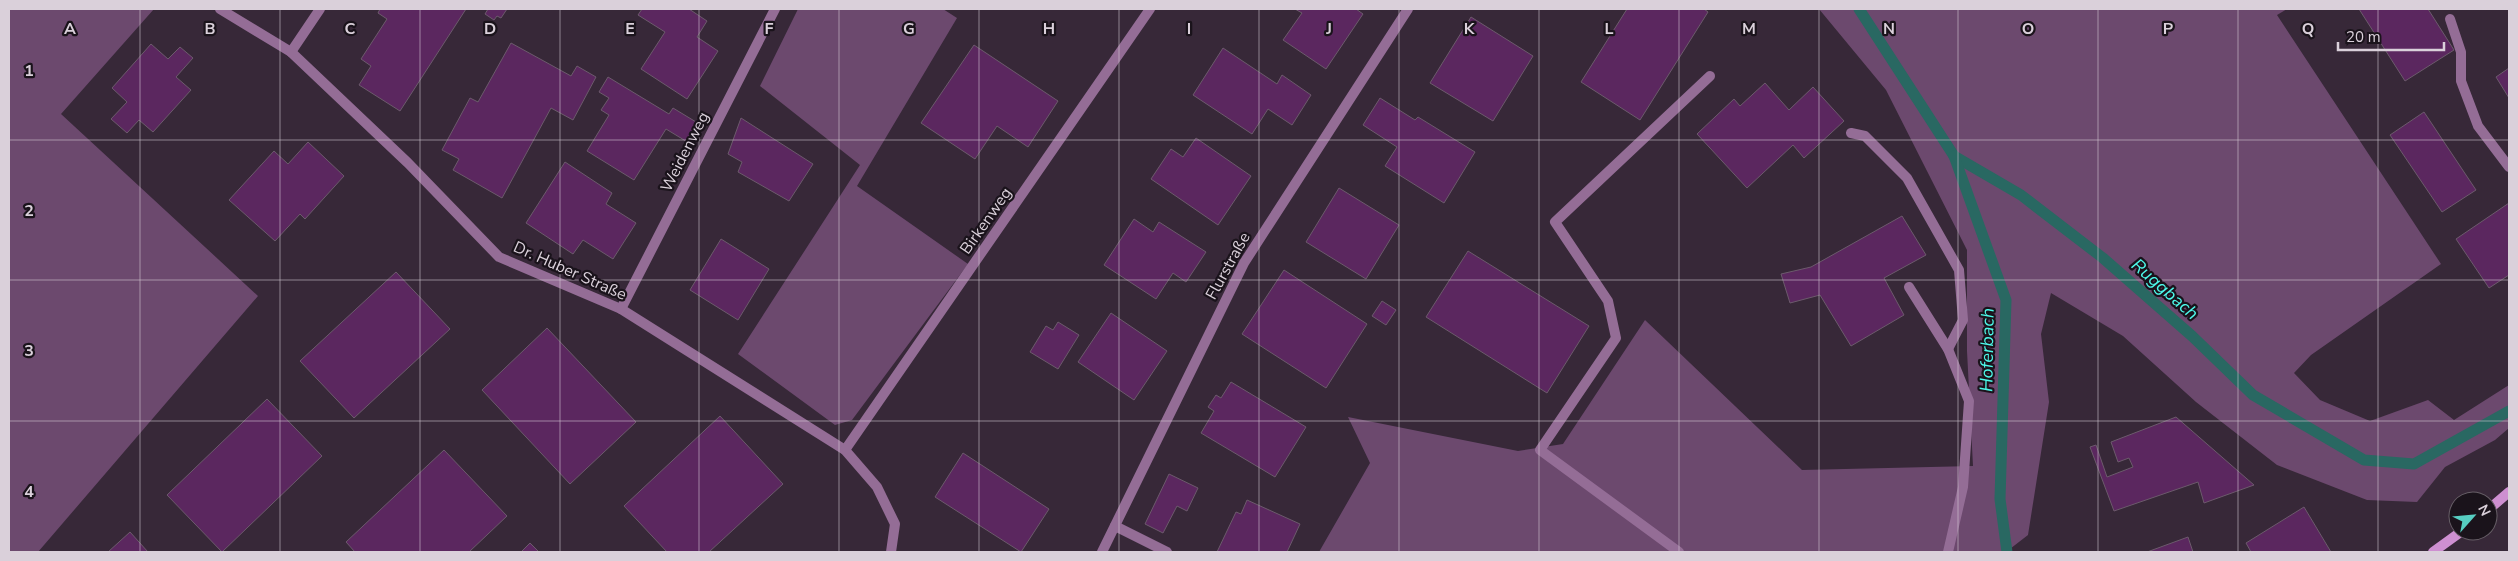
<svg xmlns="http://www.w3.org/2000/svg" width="2518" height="561" viewBox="0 0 2518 561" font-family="'Nunito Sans',sans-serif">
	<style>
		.green { fill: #6c496e }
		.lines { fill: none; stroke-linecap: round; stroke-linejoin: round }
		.stream { stroke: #296862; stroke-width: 11 }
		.building { fill: #5b275f; stroke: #6c5a6c }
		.service { stroke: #946d96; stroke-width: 10 }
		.minor { stroke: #946d96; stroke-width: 10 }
		.secondary { stroke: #ce8fd1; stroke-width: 10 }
		.grid { fill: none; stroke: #dad0da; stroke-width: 1; stroke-opacity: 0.55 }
		.labels { text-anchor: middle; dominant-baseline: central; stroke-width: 4.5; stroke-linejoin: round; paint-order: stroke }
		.street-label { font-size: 16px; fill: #dad0da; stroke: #1a131b }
		.water-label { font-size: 18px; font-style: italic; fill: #4df9ea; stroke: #1a131b }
		.grid-label { font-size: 16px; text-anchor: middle; font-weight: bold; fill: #dad0da; stroke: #1a131b; stroke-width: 4.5; stroke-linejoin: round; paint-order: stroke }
	</style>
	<rect width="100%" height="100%" fill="#372838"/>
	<g class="green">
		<path d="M9,9h145l-93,105 197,182 -220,256h-29z"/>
		<path d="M798,9h145l14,9 -100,168 111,78 -116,156 -17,5 -97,-71 122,-189 -100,-79z"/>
		<path d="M1819,9h468l-10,6 164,249 -130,91 -17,18 26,27 50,21 58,-21 26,20 55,-35v43l-14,12 -50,27 -28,35 -50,-2 -90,-35 -81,-63 -73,-66 -72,-43 -10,41 8,68 -21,133 -22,17h-687l51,-89 -22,-46 170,34 45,-7 82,-124 157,150 171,-4 -6,-115v-101l-81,-160z"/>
	</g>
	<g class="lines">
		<g class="stream">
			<path d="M1859,9l95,147 67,39 82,63 89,78 61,59 111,65 50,4 95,-53"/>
			<path d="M1954,156l52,144 -6,199 7,53"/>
		</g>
	</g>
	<g class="building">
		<path d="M380,9h86l-66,102 -41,-26 12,-19 -10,-7 26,-40 -9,-6z"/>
		<path d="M488,9h19l-6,9 -4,-2 -3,4 -9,-6z"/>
		<path d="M642,9h47l18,12 -10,16 21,14 -31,48 -46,-30 24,-37 -27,-17z"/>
		<path d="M1295,9h61l7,5 -37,55 -43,-29 19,-27z"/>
		<path d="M1627,9h77l4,3 -68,108 -59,-38z"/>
		<path d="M2359,9h69l26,41 -49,31z"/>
		<path d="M1471,17l62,39 -40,65 -63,-38z"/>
		<path d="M511,43l60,33 6,-10 19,11 -23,43 -22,-12 -49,90 -49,-28 6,-11 -17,-9 28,-52 8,4z"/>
		<path d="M151,44l17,15 12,-12 13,11 -17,19 15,13 -38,42 -14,-12 -12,13 -16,-14 16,-17 -15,-14z"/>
		<path d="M974,45l84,56 -30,46 -31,-21 -22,33 -54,-36z"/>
		<path d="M1223,48l54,36 5,-9 29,20 -19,30 -24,-16 -16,25 -59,-39z"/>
		<path d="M2509,68v30l-13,-21z"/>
		<path d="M608,77l61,37 4,-6 28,17 -12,18 -23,-14 -32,51 -47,-29 22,-36 -8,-5 8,-12 -10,-6z"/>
		<path d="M1765,83l24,27 24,-23 31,34 -40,37 -11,-13 -46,43 -50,-54 37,-35 6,7z"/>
		<path d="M1380,98l35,22 3,-3 57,35 -31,51 -59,-37 12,-19 -34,-22z"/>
		<path d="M2424,112l52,78 -34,22 -52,-77z"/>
		<path d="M741,118l72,46 -24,37 -51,-29 4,-10 -14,-8z"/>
		<path d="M1196,138l55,38 -33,49 -67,-46 20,-30 12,8z"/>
		<path d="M308,142l36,34 -39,43 -5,-5 -25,27 -46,-41 45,-49 14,13z"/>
		<path d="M565,162l47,31 -6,11 30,19 -23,36 -30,-19 -10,14 -47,-31z"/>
		<path d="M1339,188l60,37 -33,54 -60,-37z"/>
		<path d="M2509,203v72l-20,13 -33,-49z"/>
		<path d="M1902,216l24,39 -42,23 20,37 -53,31 -31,-51 -30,8 -9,-29 30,-7z"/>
		<path d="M1134,219l19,13 6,-10 47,30 -20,30 -13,-9 -17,26 -52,-34z"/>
		<path d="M721,239l48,30 -31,51 -48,-30z"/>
		<path d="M1468,251l121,75 -42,67 -121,-76z"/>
		<path d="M1284,270l83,54 -41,64 -84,-54z"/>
		<path d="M396,272l54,57 -96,89 -54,-57z"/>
		<path d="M1382,301l14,9 -10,15 -14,-9z"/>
		<path d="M1111,313l56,38 -33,49 -56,-38z"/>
		<path d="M1058,322l21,13 -21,34 -28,-17 16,-26 7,4z"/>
		<path d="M547,328l89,94 -66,62 -88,-94z"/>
		<path d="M1231,382l75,45 -31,50 -74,-44 13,-22 -6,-4 8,-12 5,3z"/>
		<path d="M267,399l55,57 -100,96 -55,-57z"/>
		<path d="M720,416l63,68 -74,68h-42l-43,-46z"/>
		<path d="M2176,417l78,68 -50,18 -6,-21 -84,29 -24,-64 6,-2 11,32 26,-10 -4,-9 -11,4 -7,-20z"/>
		<path d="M444,450l63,66 -38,36h-114l-9,-10z"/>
		<path d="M963,453l86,56 -28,43 -86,-55z"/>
		<path d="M1169,474l29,14 -11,23 -10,-5 -14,27 -18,-9z"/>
		<path d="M1247,500l53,24 -13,28h-70l19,-40 5,2z"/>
		<path d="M2304,507l27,45h-80l-5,-9z"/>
		<path d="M130,532l18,20h-40z"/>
		<path d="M2188,537l5,15h-46z"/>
		<path d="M530,543l9,9h-18z"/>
	</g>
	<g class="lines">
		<g class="service">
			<path d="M2450,19l11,33v29l17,45 31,41"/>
			<path d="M1851,133l14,3 42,42 52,92 4,50 -15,29"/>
			<path d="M1909,287l39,62 21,52 -6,86 -15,65"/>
			<path d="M1115,526l52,26"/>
			<path d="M1679,552l-139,-102 76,-112 -8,-37 -53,-79 155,-146"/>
		</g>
		<g class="minor">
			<path d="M220,9l71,43 117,111 91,94 122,52 224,141 32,37 18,37 -4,28"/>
			<path d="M291,52l29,-43"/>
			<path d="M621,309l154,-300"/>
			<path d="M845,450l305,-441"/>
			<path d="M1102,552l142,-289 164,-254"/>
		</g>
		<g class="secondary">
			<path d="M2488,510l21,-18"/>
			<path d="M2433,552l29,-21"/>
		</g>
	</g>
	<path class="grid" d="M140,9v543M280,9v543M420,9v543M560,9v543M699,9v543M839,9v543M979,9v543M1119,9v543M1259,9v543M1399,9v543M1539,9v543M1679,9v543M1819,9v543M1958,9v543M2098,9v543M2238,9v543M2378,9v543M9,140h2500M9,280h2500M9,421h2500"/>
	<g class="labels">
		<g class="street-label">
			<text transform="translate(685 152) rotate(-63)">Weidenweg</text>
			<text transform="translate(986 221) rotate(-55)">Birkenweg</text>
			<text transform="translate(1228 266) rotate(-61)">Flurstraße</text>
			<text transform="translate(570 271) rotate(24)">Dr. Huber Straße</text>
		</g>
		<g class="water-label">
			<text transform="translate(2165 289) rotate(41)">Ruggbach</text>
			<text transform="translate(1987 350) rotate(-89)">Hoferbach</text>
		</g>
	</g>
	<g class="grid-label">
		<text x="70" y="34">A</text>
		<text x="210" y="34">B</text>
		<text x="350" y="34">C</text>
		<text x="490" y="34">D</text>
		<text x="630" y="34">E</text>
		<text x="769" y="34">F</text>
		<text x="909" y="34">G</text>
		<text x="1049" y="34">H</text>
		<text x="1189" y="34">I</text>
		<text x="1329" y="34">J</text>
		<text x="1469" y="34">K</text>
		<text x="1609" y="34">L</text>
		<text x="1749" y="34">M</text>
		<text x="1889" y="34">N</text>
		<text x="2028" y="34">O</text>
		<text x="2168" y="34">P</text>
		<text x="2308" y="34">Q</text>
		<text x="29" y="76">1</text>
		<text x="29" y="216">2</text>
		<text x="29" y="356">3</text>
		<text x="29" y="497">4</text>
	</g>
	<rect width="2518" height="561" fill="none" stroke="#dad0da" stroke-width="20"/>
	<g transform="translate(2473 516) rotate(63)"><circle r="24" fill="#1a131b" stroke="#675f67"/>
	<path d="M0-4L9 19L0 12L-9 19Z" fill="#57cec2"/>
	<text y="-8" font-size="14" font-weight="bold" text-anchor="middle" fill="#dad0da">N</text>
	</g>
	<path d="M2338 42v8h106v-8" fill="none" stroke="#dad0da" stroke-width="2.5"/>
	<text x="2346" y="42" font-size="15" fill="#dad0da" stroke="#1a131b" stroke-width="4" paint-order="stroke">20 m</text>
</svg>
